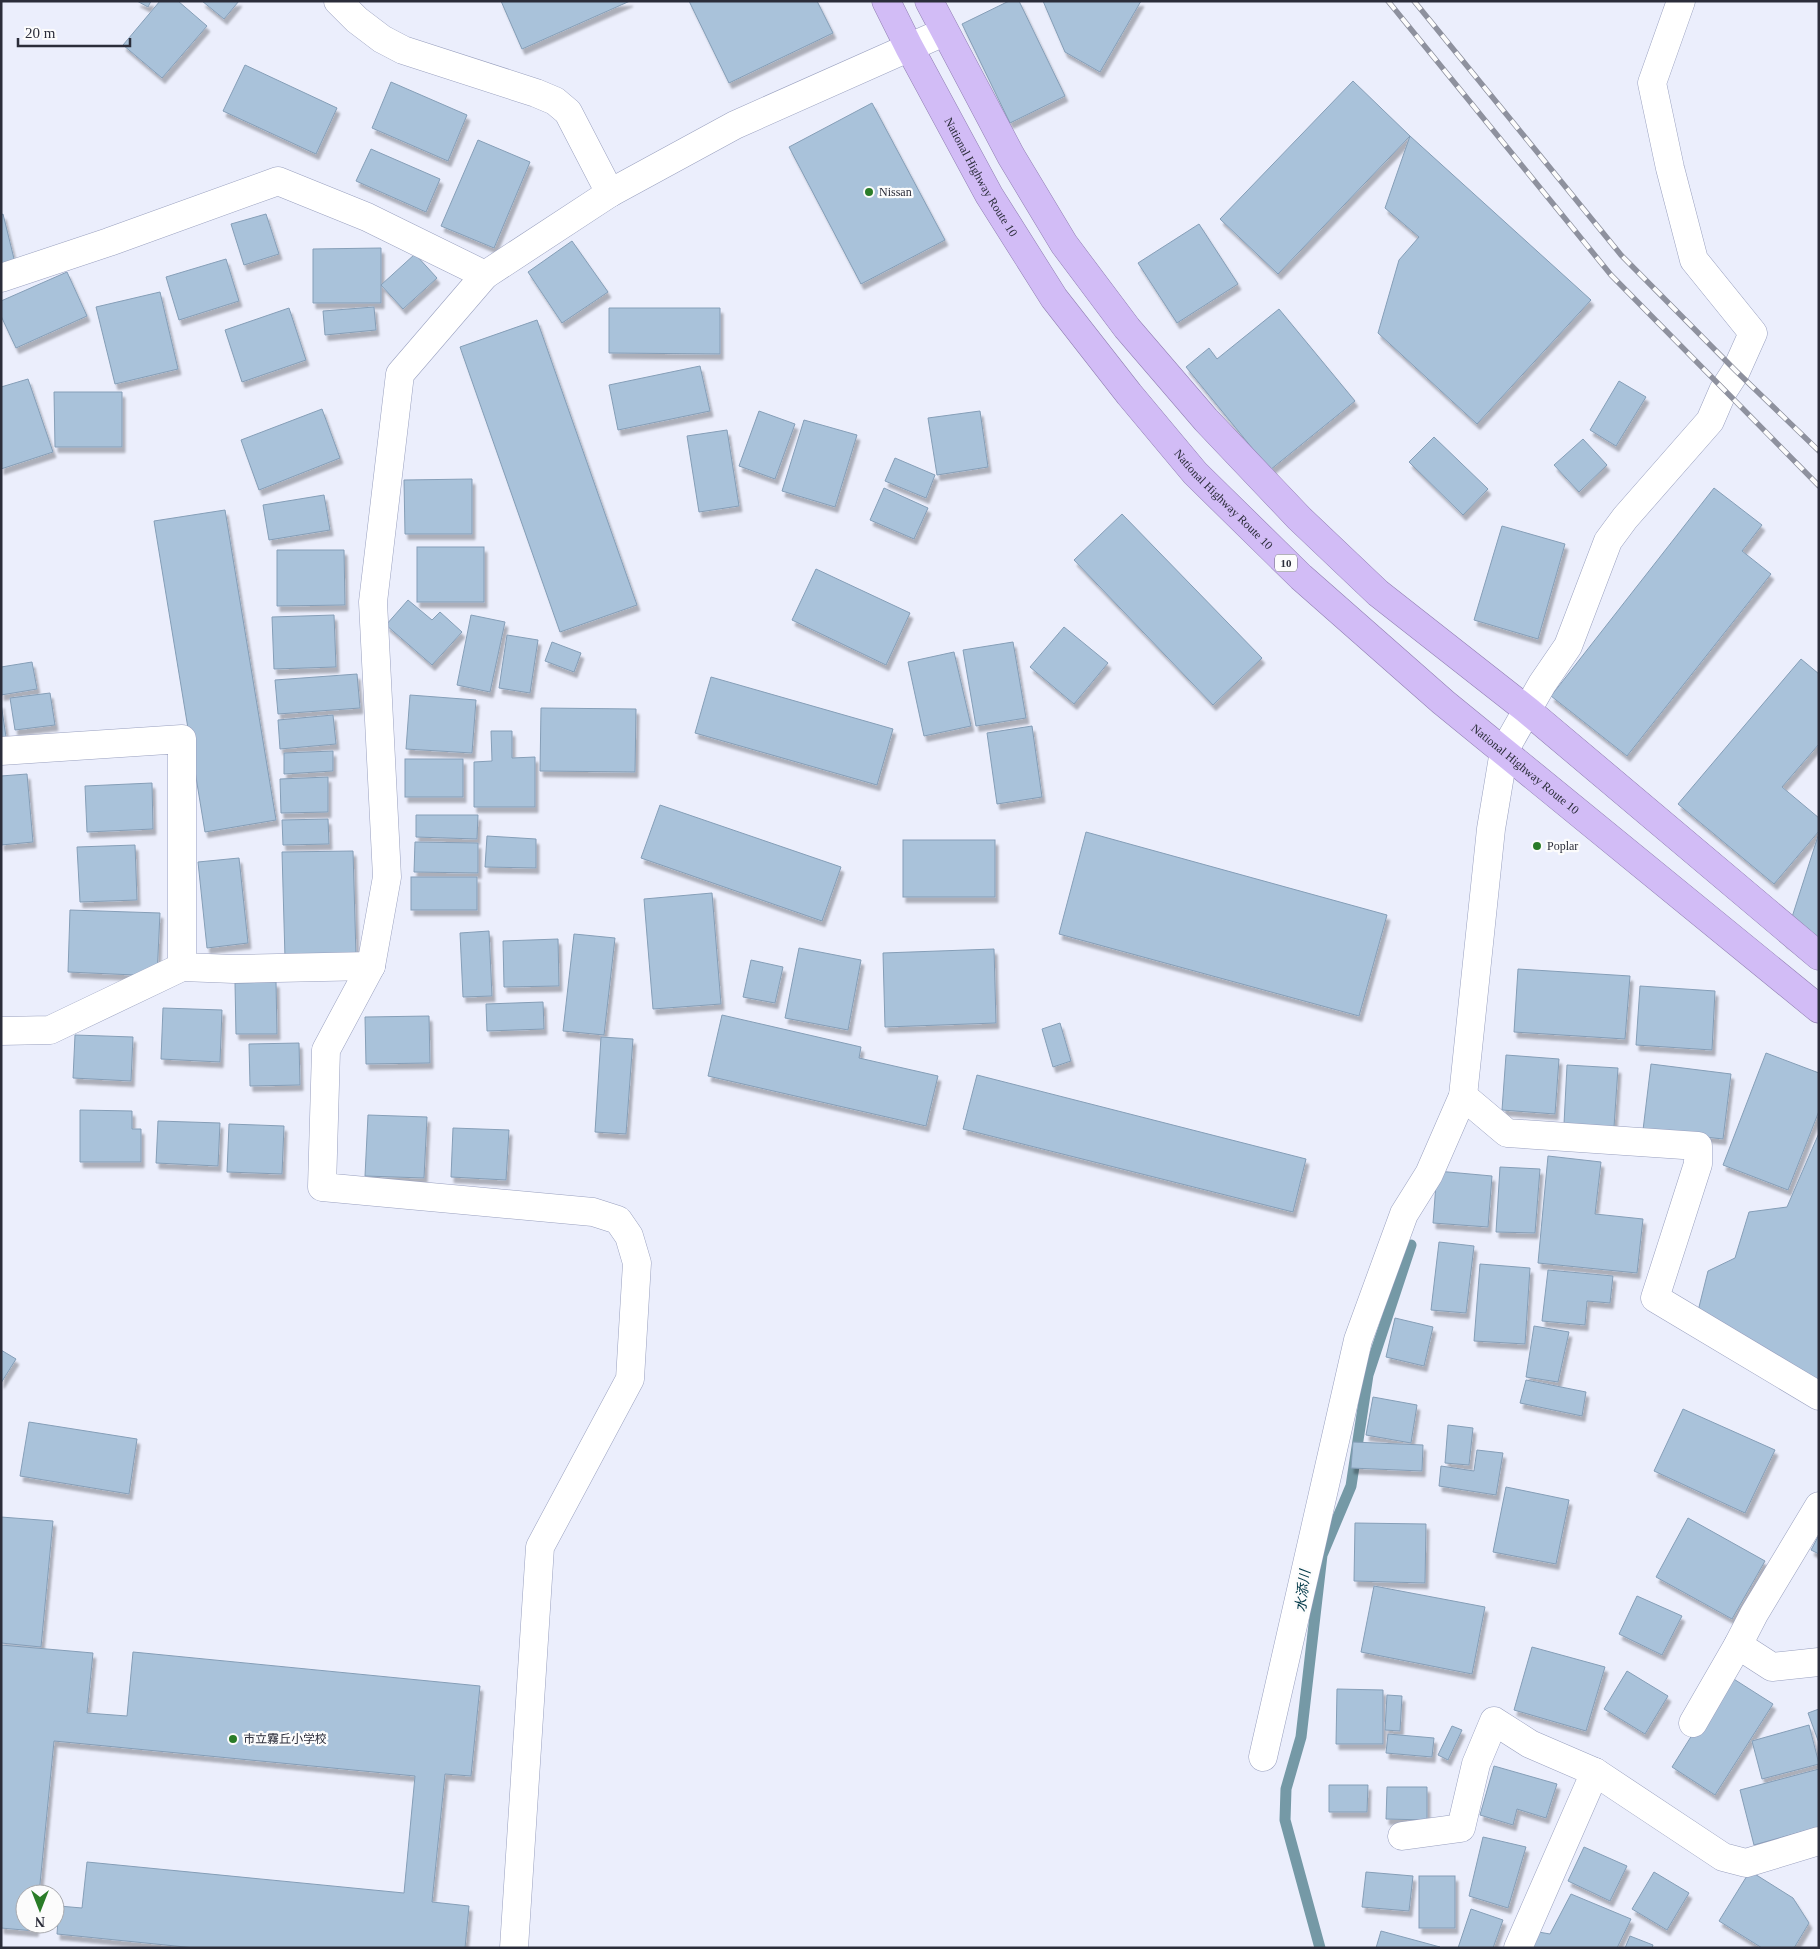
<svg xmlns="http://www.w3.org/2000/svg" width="1820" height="1949" viewBox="0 0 1820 1949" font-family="'Times New Roman','Noto Sans JP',serif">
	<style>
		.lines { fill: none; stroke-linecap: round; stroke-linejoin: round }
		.stream { stroke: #7599a6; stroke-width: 11 }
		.building { fill: #a9c2da; stroke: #859eb7; filter: url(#shadow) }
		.minor-casing { stroke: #99a0bf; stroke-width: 29 }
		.trunk-casing { stroke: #907fb2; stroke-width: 29 }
		.minor { stroke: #fff; stroke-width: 28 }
		.trunk { stroke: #d2bcf6; stroke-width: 28 }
		.rail-casing { stroke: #8e919e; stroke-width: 5.5 }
		.rail { stroke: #fcfcfc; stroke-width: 4; stroke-dasharray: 11; stroke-linecap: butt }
		.poi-dot { fill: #2a7c28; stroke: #fcfcfc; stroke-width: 2 }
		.labels { text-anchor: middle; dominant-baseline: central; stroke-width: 4.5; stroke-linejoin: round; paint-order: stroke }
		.shield { fill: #fcfcfc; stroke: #6a6b74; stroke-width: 1 }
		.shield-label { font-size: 11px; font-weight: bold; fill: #2b2d3a }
		.street-label { font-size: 12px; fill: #2b2d3a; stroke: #fcfcfc }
		.poi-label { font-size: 12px; fill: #2b2d3a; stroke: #fcfcfc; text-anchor: start }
		.water-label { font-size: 14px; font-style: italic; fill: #003847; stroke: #fcfcfc }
	</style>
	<defs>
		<filter id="shadow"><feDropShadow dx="3" dy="5.5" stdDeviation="1" flood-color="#0004"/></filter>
	</defs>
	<rect width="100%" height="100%" fill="#ebeefc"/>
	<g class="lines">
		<path class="stream" d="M1320,1948l-35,-128 1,-31 15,-52 21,-182 29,-69 17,-111 43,-130"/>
	</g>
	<g class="building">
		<path d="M137,1h14l-3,6z"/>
		<path d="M160,1h18l29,25 -45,52 -39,-33z"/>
		<path d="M202,1h37l-15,18z"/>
		<path d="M501,1h129l-108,48z"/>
		<path d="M689,1h128l16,32 -104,50z"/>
		<path d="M1009,1h10l46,95 -55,27 -48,-99z"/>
		<path d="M1043,1h98l-41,71 -35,-20z"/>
		<path d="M245,65l92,43 -21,46 -93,-43z"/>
		<path d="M1353,81l57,55 -132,138 -58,-55z"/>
		<path d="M391,82l76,33 -19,46 -76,-33z"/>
		<path d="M872,103l73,137 -84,44 -72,-137z"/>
		<path d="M1410,136l181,164 -114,124 -99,-91 21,-73 20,-23 -34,-29z"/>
		<path d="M478,140l52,22 -36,86 -53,-22z"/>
		<path d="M371,149l69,30 -14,33 -70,-31z"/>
		<path d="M3,214l13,53 -15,4v-56z"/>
		<path d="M266,214l13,40 -35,11 -13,-41z"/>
		<path d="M1199,224l39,60 -61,39 -39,-60z"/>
		<path d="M572,241l36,51 -46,31 -34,-51z"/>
		<path d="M381,248v55h-68v-54z"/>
		<path d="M415,254l22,24 -34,31 -22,-24z"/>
		<path d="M226,259l13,42 -60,19 -13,-43z"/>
		<path d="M67,272l20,44 -71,32 -15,-32v-15z"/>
		<path d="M160,292l18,77 -63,15 -19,-77z"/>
		<path d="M374,307l2,23 -51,5 -2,-24z"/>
		<path d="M289,308l17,52 -64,22 -17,-52z"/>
		<path d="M609,308h111v46l-111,-1z"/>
		<path d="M1279,309l76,92 -85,69 -84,-103 23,-19 8,11z"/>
		<path d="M537,320l100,285 -77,27 -100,-285z"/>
		<path d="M700,366l10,45 -92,19 -9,-45z"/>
		<path d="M28,379l25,73 -52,17v-82z"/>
		<path d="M1619,381l27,16 -30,49 -26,-16z"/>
		<path d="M54,392h68v55h-67z"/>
		<path d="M322,409l18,49 -81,32 -18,-50z"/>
		<path d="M759,411l36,13 -20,55 -36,-13z"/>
		<path d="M980,411l8,56 -51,8 -9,-57z"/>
		<path d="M804,420l53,15 -22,72 -53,-16z"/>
		<path d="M727,430l12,76 -40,6 -12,-76z"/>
		<path d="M1434,437l54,52 -25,26 -54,-53z"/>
		<path d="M1583,439l24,26 -28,27 -25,-27z"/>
		<path d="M895,458l40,17 -9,23 -41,-17z"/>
		<path d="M472,479v55h-67l-1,-54z"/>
		<path d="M884,488l44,20 -14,31 -44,-19z"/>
		<path d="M1714,488l48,37 -20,26 29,23 -144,182 -76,-60z"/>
		<path d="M324,495l6,35 -61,10 -6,-35z"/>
		<path d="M225,510l51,310 -71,12 -51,-311z"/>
		<path d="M1122,514l140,144 -49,47 -139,-145z"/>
		<path d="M1502,526l63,18 -27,95 -64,-19z"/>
		<rect x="417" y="547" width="67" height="55"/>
		<path d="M277,550h67l1,55 -68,1z"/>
		<path d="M816,569l94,44 -24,52 -94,-45z"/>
		<path d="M408,600l24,20 8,-8 22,20 -30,33 -46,-40z"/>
		<path d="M334,615l2,52 -62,2 -2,-52z"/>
		<path d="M471,615l34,7 -15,70 -33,-7z"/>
		<path d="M1064,627l44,36 -34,41 -44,-37z"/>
		<path d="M507,635l31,5 -8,53 -31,-5z"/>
		<path d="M552,642l29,11 -7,19 -29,-11z"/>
		<path d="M1013,642l13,76 -50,8 -13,-76z"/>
		<path d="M954,652l17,74 -47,10 -16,-74z"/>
		<path d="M1801,659l18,15v70l-37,43 37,31v13l-45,53 -96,-80z"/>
		<path d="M32,662l5,27 -36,6v-28z"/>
		<path d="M357,674l3,34 -82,6 -3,-34z"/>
		<path d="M711,677l182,52 -16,56 -182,-52z"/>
		<path d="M50,693l5,32 -40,5 -5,-32z"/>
		<path d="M410,695l66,5 -4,53 -66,-4z"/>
		<path d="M1,703l5,34 -5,1z"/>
		<path d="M541,708l95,1 -1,63 -95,-1z"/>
		<path d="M333,715l3,29 -56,5 -2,-29z"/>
		<path d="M1032,726l10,71 -45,7 -10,-71z"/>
		<path d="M491,731h21v27l23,-1v50h-61v-45l18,-1z"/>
		<path d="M333,751v20l-49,3v-21z"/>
		<rect x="405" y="759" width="58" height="38"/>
		<path d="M27,774l6,68 -32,3v-69z"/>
		<path d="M328,777v35l-47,1 -1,-34z"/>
		<path d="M152,783l1,46 -66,3 -2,-46z"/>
		<path d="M660,805l181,62 -19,54 -181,-63z"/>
		<path d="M416,815h62l-1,24 -61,-2z"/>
		<path d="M328,819l1,25 -46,1 -1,-25z"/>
		<path d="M1086,832l301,83 -28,101 -300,-82z"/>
		<path d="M1819,833v120l-35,-11z"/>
		<path d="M487,836l49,3v29l-51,-1z"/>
		<rect x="903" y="840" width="92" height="57"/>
		<path d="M415,842l63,1v30l-64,-1z"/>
		<path d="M135,845l2,55 -57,2 -3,-55z"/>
		<path d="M353,851l3,105 -71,2 -3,-106z"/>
		<path d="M239,858l9,85 -41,5 -9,-86z"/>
		<rect x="411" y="877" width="66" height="33"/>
		<path d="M712,893l9,111 -68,5 -9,-110z"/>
		<path d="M70,910l90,3 -3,63 -89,-4z"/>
		<path d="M489,931l3,65 -29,1 -3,-64z"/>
		<path d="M574,934l41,4 -11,97 -41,-4z"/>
		<path d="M558,939l1,47 -55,1 -1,-46z"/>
		<path d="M799,948l62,12 -13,70 -63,-12z"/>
		<path d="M994,949l2,74 -111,4 -2,-74z"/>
		<path d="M751,960l32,7 -8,36 -32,-6z"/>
		<path d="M1518,969l112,7 -5,63 -111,-7z"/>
		<path d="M276,982l1,52h-41l-1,-51z"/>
		<path d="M1640,986l75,5 -3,59 -76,-5z"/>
		<path d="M543,1002l1,27 -57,2 -1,-27z"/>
		<path d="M163,1008l59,2 -2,52 -59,-3z"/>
		<path d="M722,1015l139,32 -2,11 79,18 -12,50 -218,-50z"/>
		<path d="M429,1016l1,47 -64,1 -1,-47z"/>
		<path d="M1060,1023l11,38 -18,6 -11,-38z"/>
		<path d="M75,1035l58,2 -2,44 -58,-3z"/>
		<path d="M601,1037l32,2 -7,95 -31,-2z"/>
		<path d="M299,1043l1,42 -50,1 -1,-42z"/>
		<path d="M1766,1053l53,20v38l-31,79 -65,-25z"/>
		<path d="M1506,1055l53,4 -4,55 -53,-4z"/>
		<path d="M1651,1064l80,10 -8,65 -80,-9z"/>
		<path d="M1567,1065l51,3 -4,59 -50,-3z"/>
		<path d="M977,1075l329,84 -13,53 -330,-83z"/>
		<path d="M80,1110l52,1v18h9v33h-61z"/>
		<path d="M368,1115l59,2 -3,61 -59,-2z"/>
		<path d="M158,1121l62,2 -2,43 -62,-3z"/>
		<path d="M229,1124l55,2 -2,48 -55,-2z"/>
		<path d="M453,1128l56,2 -3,50 -55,-3z"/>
		<path d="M1819,1133v253l-121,-75 10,-40 27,-13 14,-46 38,-5z"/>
		<path d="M1548,1156l53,6 -6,52 48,5 -6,54 -99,-10z"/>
		<path d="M1500,1167l40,2 -5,64 -39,-1z"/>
		<path d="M1437,1171l55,5 -4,51 -55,-4z"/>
		<path d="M1439,1242l35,4 -8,67 -35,-3z"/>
		<path d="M1480,1264l50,4 -5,76 -51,-3z"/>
		<path d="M1548,1270l65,6 -3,27 -23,-2 -2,24 -43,-4z"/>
		<path d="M1395,1318l38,9 -9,39 -38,-9z"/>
		<path d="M1534,1326l35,6 -11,50 -32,-5z"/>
		<path d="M1,1350l15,9 -15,24z"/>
		<path d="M1526,1380l60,12 -4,24 -62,-13z"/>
		<path d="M1373,1397l44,8 -6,38 -45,-8z"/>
		<path d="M1683,1409l92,41 -30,63 -91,-42z"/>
		<path d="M29,1422l108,17 -8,55 -109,-18z"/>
		<path d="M1448,1425l25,3 -4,37 -24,-2z"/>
		<path d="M1353,1442l70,3 -1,26 -71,-3z"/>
		<path d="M1477,1450l26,3 -7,42 -57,-9 2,-20 33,5z"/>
		<path d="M1506,1487l63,13 -13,64 -63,-12z"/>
		<path d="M1,1517l52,4 -12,126 -40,-4z"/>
		<path d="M1688,1518l77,43 -33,58 -76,-42z"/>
		<path d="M1355,1523l71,1 -1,59 -71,-2z"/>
		<path d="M1819,1535v19l-8,-4z"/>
		<path d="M1374,1586l111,21 -13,67 -111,-22z"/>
		<path d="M1637,1596l45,20 -20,39 -43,-21z"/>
		<path d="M1,1645l92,8 -6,60 40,3 6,-64 347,34 -9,90 -26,-2 -13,128 37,4 -4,42h-270l-138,-14 2,-28 23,2 5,-46 317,31 11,-117 -361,-35 -15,153h-14v30h11l-1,7 -34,-3z"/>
		<path d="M1532,1647l73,20 -19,64 -72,-21z"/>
		<path d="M1627,1671l41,25 -23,38 -41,-25z"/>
		<path d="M1729,1676l44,28 -58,91 -43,-28z"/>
		<path d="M1337,1689l46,1v54h-47z"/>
		<path d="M1387,1695l15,1 -2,35 -15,-1z"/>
		<path d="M1819,1709v34l-11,-30z"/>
		<path d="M1809,1725l10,39 -57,15 -10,-38z"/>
		<path d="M1452,1726l10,4 -14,30 -10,-5z"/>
		<path d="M1388,1734l46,4 -2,19 -46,-4z"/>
		<path d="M1494,1766l63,18 -11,34 -29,-9 -4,16 -33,-10z"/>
		<path d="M1819,1769v58l-65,18 -14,-55z"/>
		<path d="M1329,1785h39l-1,27h-38z"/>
		<path d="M1387,1787h40v33l-41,-1z"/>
		<path d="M1483,1837l43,10 -18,61 -39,-12z"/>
		<path d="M1584,1847l43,19 -17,35 -42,-20z"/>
		<path d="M1750,1871l43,27 16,25 -15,25h-32l-43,-27z"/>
		<path d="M1366,1872l47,4 -4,35 -47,-4z"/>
		<path d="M1654,1872l35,21 -22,37 -35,-21z"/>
		<rect x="1419" y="1876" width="36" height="52"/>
		<path d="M1571,1894l60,25 -14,29h-88l4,-17 17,3z"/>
		<path d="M1471,1909l32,11 -10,28h-35z"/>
		<path d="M1381,1931l59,16 -64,1z"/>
		<path d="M1630,1936l23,9 -1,3h-27z"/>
	</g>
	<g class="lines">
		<g class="minor-casing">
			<g id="minor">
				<path d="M338,1l19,19 25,19 21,11 133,43 19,8 13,11 42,81"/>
				<path d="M1,278l108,-36 169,-61 89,36 118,58"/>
				<path d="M1,751l181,-12v228"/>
				<path d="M1,1031l49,-1 132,-63 52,2 137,-3"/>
				<path d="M1463,1096l44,37 191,13v18l-43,134 164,98"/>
				<path d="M1738,1645l34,22 47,-5"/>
				<path d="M1693,1723l45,-78 16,-31 65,-108"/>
				<path d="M1263,1757l95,-417 46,-126 25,-40 34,-78 28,-267 13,-78 38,-67 26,-38 40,-105 17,-23 85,-97 13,-30 13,-20 17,-38 -59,-73 -24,-92 -18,-85 29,-82"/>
				<path d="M1402,1836l59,-8 15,-64 18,-43 36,23 65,28 128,85 23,6 73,-22"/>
				<path d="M514,1948l26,-401 90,-168 7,-116 -8,-27 -11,-16 -25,-8 -271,-25 4,-137 45,-84 16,-89 -14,-275 27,-228 85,-99 125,-82 125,-68 209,-93"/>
				<path d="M1518,1948l77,-176"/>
			</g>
		</g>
		<g class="trunk-casing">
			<g id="trunk">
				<path id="s1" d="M886,1l23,46 80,148 65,103 75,96 66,79 106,104 142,125 376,307"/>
				<path d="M929,1l82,155 53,88 63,84 79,92 93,98 79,75 149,117 292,246"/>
			</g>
		</g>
		<use href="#minor" class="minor"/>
		<use href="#trunk" class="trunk"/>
		<g class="rail-casing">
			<g id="rail">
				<path d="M1388,1l223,274 208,211"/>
				<path d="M1414,1l207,254 115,116 83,80"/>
			</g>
		</g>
		<use href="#rail" class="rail"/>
	</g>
	<g class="poi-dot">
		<circle cx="869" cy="192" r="5"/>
		<circle cx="1537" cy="846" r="5"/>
		<circle cx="233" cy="1739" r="5"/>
	</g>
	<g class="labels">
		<rect class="shield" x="1275" y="554.5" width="22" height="17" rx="4"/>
		<g class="shield-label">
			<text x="1286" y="563">10</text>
		</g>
		<g class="street-label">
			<text stroke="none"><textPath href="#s1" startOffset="200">National Highway Route 10</textPath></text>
			<text stroke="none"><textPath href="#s1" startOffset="605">National Highway Route 10</textPath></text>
			<text stroke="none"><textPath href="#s1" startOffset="1010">National Highway Route 10</textPath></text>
		</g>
		<g class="poi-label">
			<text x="879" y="192">Nissan</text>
			<text x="1547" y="846">Poplar</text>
			<text x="243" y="1739">市立霧丘小学校</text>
		</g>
		<g class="water-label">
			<text transform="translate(1303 1591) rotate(-83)">水添川</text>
		</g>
	</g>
	<rect width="1820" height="1949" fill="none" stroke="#2b2d3a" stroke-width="5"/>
	<g transform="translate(40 1909) rotate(180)"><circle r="24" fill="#fcfcfc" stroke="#a8a9ae"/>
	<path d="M0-4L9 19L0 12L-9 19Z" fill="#2a7c28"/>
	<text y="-8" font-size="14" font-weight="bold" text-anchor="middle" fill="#2b2d3a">N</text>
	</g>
	<path d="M18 38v8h112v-8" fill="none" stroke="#2b2d3a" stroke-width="2.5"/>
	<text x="25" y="38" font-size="15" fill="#2b2d3a" stroke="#fcfcfc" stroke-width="4" paint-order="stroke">20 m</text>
</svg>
